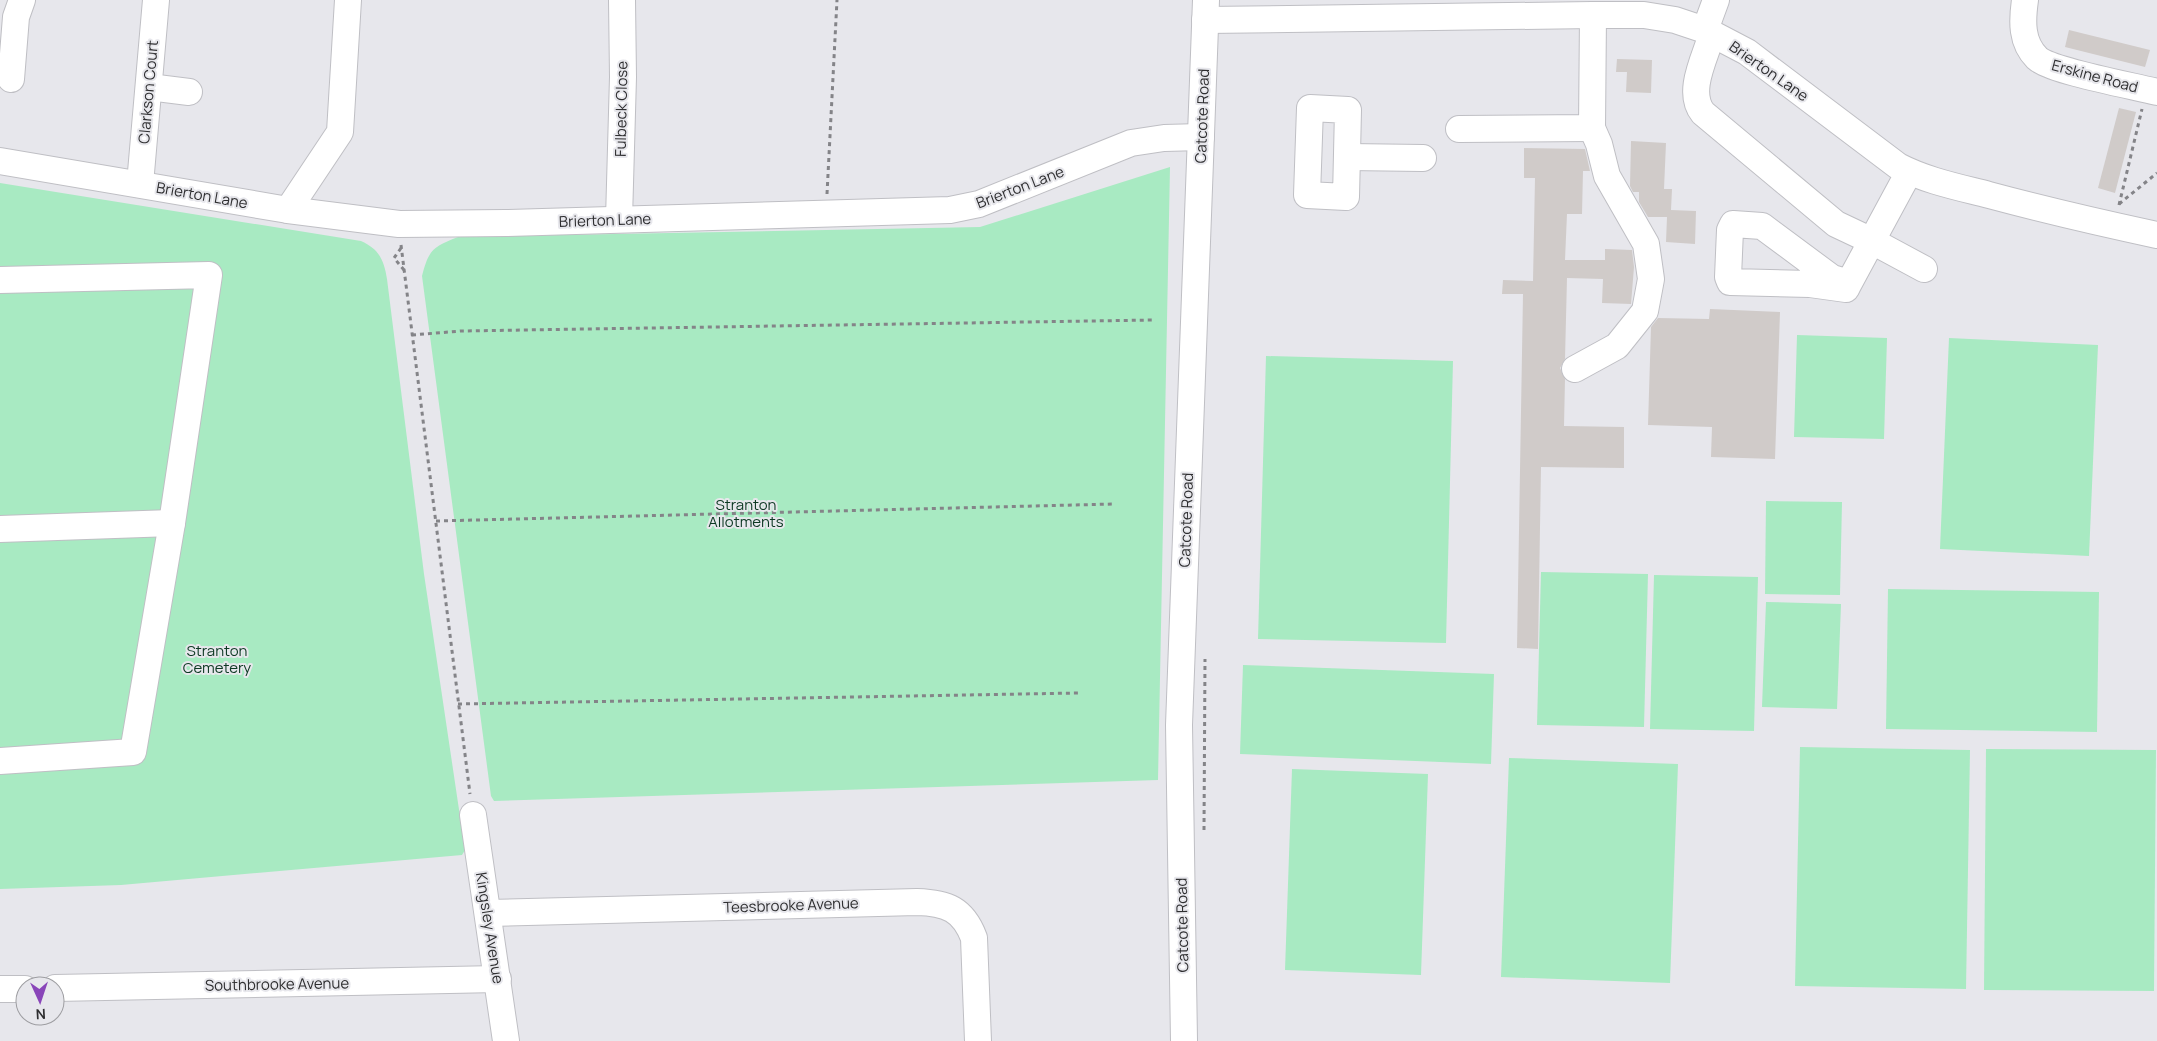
<svg xmlns="http://www.w3.org/2000/svg" width="2157" height="1041" viewBox="0 0 2157 1041" font-family="Manrope,sans-serif">
	<style>
		.green { fill: #a8eac2 }
		.building { fill: #d0cbc9 }
		.lines { fill: none; stroke-linecap: round; stroke-linejoin: round }
		.minor-casing { stroke: #bfbfc4; stroke-width: 28 }
		.path { stroke: #848488; stroke-width: 3; stroke-dasharray: 4 4; stroke-linecap: butt }
		.minor { stroke: #fff; stroke-width: 26 }
		.labels { text-anchor: middle; dominant-baseline: central; stroke-width: 4; stroke-linejoin: round; paint-order: stroke }
		.street-label { font-size: 15px; fill: #2f2f31; stroke: #e7e7ec }
		.park-label { font-size: 15px; fill: #0d3923; stroke: #e7e7ec }
	</style>
	<rect width="100%" height="100%" fill="#e7e7ec"/>
	<g class="green">
		<path d="M1170,167l-12,613 -664,21 -3,-5 -69,-520c7,-27 11,-29 36,-39l522,-10z"/>
		<path d="M0,183l361,58c18,8 23,19 26,38l37,295 41,276 -3,5 -341,30 -121,4z"/>
		<path d="M1797,335l90,3 -3,101 -90,-2z"/>
		<path d="M1949,338l149,7 -9,211 -149,-7z"/>
		<path d="M1266,356l187,5 -7,282 -188,-4z"/>
		<path d="M1766,501l76,1 -2,93 -75,-1z"/>
		<path d="M1541,572l107,2 -4,153 -107,-2z"/>
		<path d="M1654,575l104,2 -4,154 -104,-2z"/>
		<path d="M1888,589l211,3 -2,140 -211,-3z"/>
		<path d="M1766,602l75,2 -4,105 -75,-2z"/>
		<path d="M1243,665l251,9 -3,90 -251,-10z"/>
		<path d="M1800,747l170,3 -4,239 -171,-3z"/>
		<path d="M1986,749l170,1 -2,241 -170,-1z"/>
		<path d="M1509,758l169,6 -8,219 -169,-6z"/>
		<path d="M1292,769l136,5 -7,201 -136,-5z"/>
	</g>
	<g class="building">
		<path d="M2069,30l81,20 -5,17 -80,-20z"/>
		<path d="M1617,59l35,1 -1,33 -25,-1 1,-20h-11z"/>
		<path d="M2119,108l17,4 -21,81 -17,-5z"/>
		<path d="M1631,141l35,2 -2,46h8l-1,21 25,1 -1,33 -29,-2 1,-25h-19l-9,-15v-10h-6l-3,-6z"/>
		<path d="M1524,148l61,1 5,22h-7l-1,43h-15l-2,46h40v-11l27,1 2,17 -3,37 -29,-1 1,-24 -36,-1 -2,81 -5,9 5,11 -1,47 60,1v41l-83,-1 -3,182 -21,-1 6,-354h-21l1,-14 30,1 2,-103h-11z"/>
		<path d="M1710,309l70,3 -5,147 -64,-2 1,-30 -64,-2 3,-98 7,-9 51,1z"/>
	</g>
	<g class="lines">
		<g class="minor-casing">
			<g id="minor">
				<path d="M2025,0c-3,21 -4,42 12,58 14,13 97,28 120,34"/>
				<path d="M1205,20l388,-5h51l31,5 30,10 42,22 151,114c29,15 60,21 91,29 56,15 112,28 168,40"/>
				<path d="M1705,30l11,-30"/>
				<path d="M1712,34c-7,24 -26,58 -9,79l133,111 36,17 52,28"/>
				<path d="M11,79l5,-62 6,-17"/>
				<path d="M149,87l40,5"/>
				<path d="M1310,108l38,2 -2,87 -39,-2z"/>
				<path d="M1459,129l133,-1 1,-113"/>
				<path d="M1348,157l75,1"/>
				<path d="M0,161l288,49 111,14 107,-1 444,-13 29,-6 152,-61 33,-5 37,-1"/>
				<path d="M140,184l16,-184"/>
				<path d="M288,210l52,-78 8,-132"/>
				<path d="M619,219l4,-142 -1,-77"/>
				<path d="M0,280l209,-5 -37,248 -39,229 -133,9"/>
				<path d="M1849,283l-17,-5 -70,-52 -29,-2 -3,6 -2,47 2,5 80,2 36,5 3,-6 60,-111"/>
				<path d="M1575,369l42,-23 28,-35 6,-32 -5,-35 -39,-68 -8,-32 -7,-16"/>
				<path d="M0,529l172,-6"/>
				<path d="M473,815l33,226"/>
				<path d="M489,913l428,-11c30,1 46,7 57,36l4,103"/>
				<path d="M55,988l443,-9"/>
				<path d="M0,989h25"/>
				<path d="M1184,1041l-5,-316 27,-725"/>
			</g>
		</g>
		<g class="path">
			<path d="M827,194l10,-194"/>
			<path d="M2119,204l38,-31"/>
			<path d="M2119,205l23,-96"/>
			<path d="M401,245l69,549"/>
			<path d="M401,248l-7,10 10,12"/>
			<path d="M412,335l49,-4 692,-11"/>
			<path d="M436,521l677,-17"/>
			<path d="M458,704l621,-11"/>
			<path d="M1204,830l1,-171"/>
		</g>
		<use href="#minor" class="minor"/>
	</g>
	<g class="labels">
		<g class="street-label">
			<text transform="translate(1769 71) rotate(35)">Brierton Lane</text>
			<text transform="translate(2095 76) rotate(15)">Erskine Road</text>
			<text transform="translate(148 92) rotate(-85)">Clarkson Court</text>
			<text transform="translate(621 109) rotate(-89)">Fulbeck Close</text>
			<text transform="translate(1202 116) rotate(-88)">Catcote Road</text>
			<text transform="translate(1020 187) rotate(-21)">Brierton Lane</text>
			<text transform="translate(202 195) rotate(10)">Brierton Lane</text>
			<text transform="translate(605 220) rotate(-2)">Brierton Lane</text>
			<text transform="translate(1186 520) rotate(-88)">Catcote Road</text>
			<text transform="translate(791 905) rotate(-2)">Teesbrooke Avenue</text>
			<text transform="translate(1182 925) rotate(-91)">Catcote Road</text>
			<text transform="translate(490 928) rotate(81)">Kingsley Avenue</text>
			<text transform="translate(277 984) rotate(-1)">Southbrooke Avenue</text>
		</g>
		<g class="park-label">
			<text x="746" y="504">Stranton<tspan x="746" dy="17">Allotments</tspan></text>
			<text x="217" y="650">Stranton<tspan x="217" dy="17">Cemetery</tspan></text>
		</g>
	</g>
	<g transform="translate(40 1001) rotate(177)"><circle r="24" fill="#e7e7ec" stroke="#9d9da1"/>
	<path d="M0-4L9 19L0 12L-9 19Z" fill="#8945b9"/>
	<text y="-8" font-size="14" font-weight="bold" text-anchor="middle" fill="#2f2f31">N</text>
	</g>
</svg>
